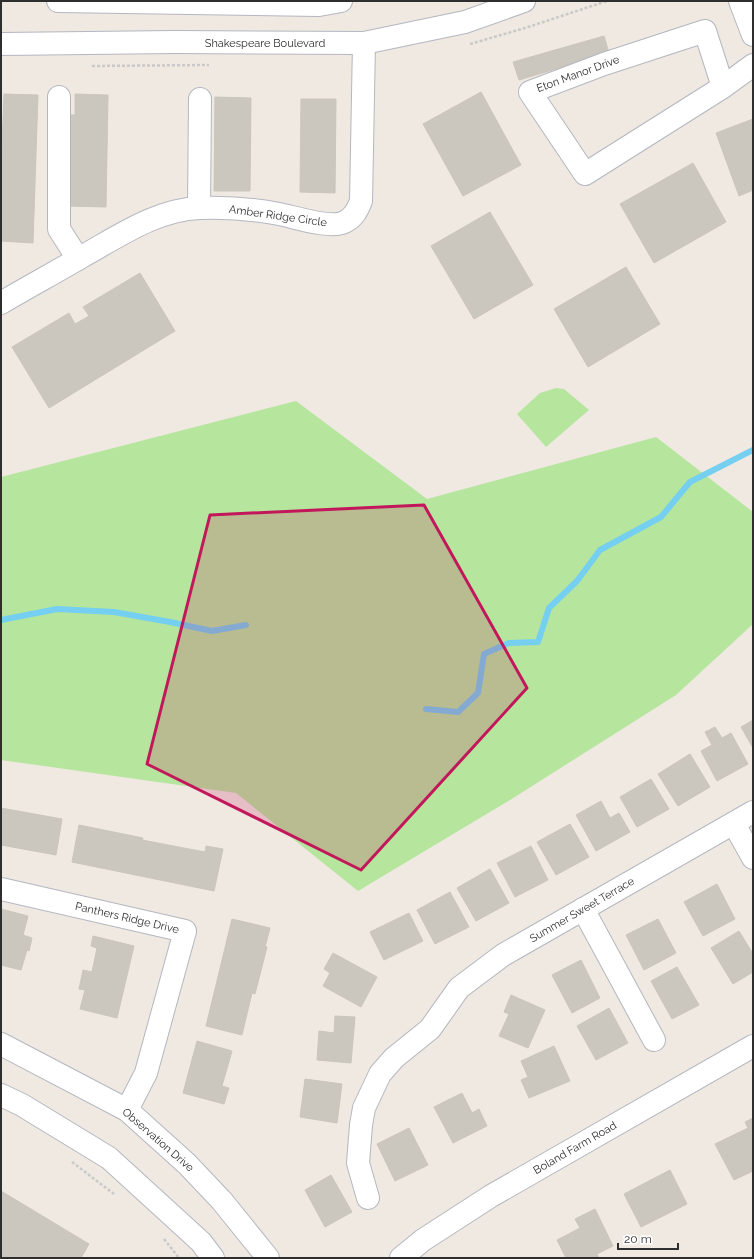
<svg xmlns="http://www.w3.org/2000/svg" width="754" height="1259" viewBox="0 0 754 1259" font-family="Raleway,sans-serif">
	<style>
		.green { fill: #b6e59e }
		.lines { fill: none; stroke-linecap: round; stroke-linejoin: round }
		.stream { stroke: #75cff0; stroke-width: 6 }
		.building { fill: #cbc7bf; stroke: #cbc5ba }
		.minor-casing { stroke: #b4b7c1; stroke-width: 24 }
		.path { stroke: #c9c9c9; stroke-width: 2.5; stroke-dasharray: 3 2; stroke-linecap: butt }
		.minor { stroke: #fff; stroke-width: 22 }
		.marked { fill: #c2185b; fill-opacity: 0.2; stroke: #c2185b; stroke-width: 3; stroke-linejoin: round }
		.labels { text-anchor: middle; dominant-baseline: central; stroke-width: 3; stroke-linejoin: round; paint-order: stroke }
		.street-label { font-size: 11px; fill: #2e2e2e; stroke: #fff }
	</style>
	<rect width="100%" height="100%" fill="#efe9e1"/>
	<g class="green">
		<path d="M556,388l8,1 25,21 -43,37 -29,-33 23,-21z"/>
		<path d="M296,401l131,98 229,-62 97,75v112l-77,71 -166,105 -152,91 -122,-98 -235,-33v-283z"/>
	</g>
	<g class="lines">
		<g class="stream">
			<path d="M1,620l56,-11 57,3 56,10 42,9 34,-6"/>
			<path d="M426,709l32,3 20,-19 6,-39 25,-11 29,-1 11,-34 28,-27 23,-31 61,-33 29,-35 63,-32"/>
		</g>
	</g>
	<g class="building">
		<path d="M604,36l5,17 -90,27 -6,-18z"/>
		<path d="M481,92l40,73 -58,31 -40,-72z"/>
		<path d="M4,94l34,1 -5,148 -32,-2v-69z"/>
		<path d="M75,94l33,1 -2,112 -39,-1 1,-91h7z"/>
		<path d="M215,97l36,1 -1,93h-36z"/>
		<path d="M301,99h35l-1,94 -35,-1z"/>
		<path d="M753,119v71l-14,6 -23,-63z"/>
		<path d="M693,163l33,59 -72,41 -34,-59z"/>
		<path d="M490,212l43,73 -59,34 -43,-73z"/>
		<path d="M626,267l34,57 -72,43 -34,-58z"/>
		<path d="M140,273l35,58 -126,77 -37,-61 57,-34 6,11 14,-8 -6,-9z"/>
		<path d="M753,720v28l-12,-21z"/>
		<path d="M715,727l7,11 9,-5 17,31 -31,17 -16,-30 11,-6 -7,-13z"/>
		<path d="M690,754l20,33 -32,19 -20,-32z"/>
		<path d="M651,779l18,30 -32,18 -17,-30z"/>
		<path d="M601,801l9,17 9,-5 11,19 -34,19 -20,-36z"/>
		<path d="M1,808l61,11 -6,36 -55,-10z"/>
		<path d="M570,824l19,33 -33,18 -19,-33z"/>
		<path d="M79,825l64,13 -1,2 63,12 1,-6 17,3 -9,42 -142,-29z"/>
		<path d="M531,846l17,34 -33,17 -18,-34z"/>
		<path d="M490,869l19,34 -33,18 -19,-33z"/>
		<path d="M717,884l18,35 -32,17 -19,-34z"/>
		<path d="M450,892l19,35 -34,17 -18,-34z"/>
		<path d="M1,909l27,7 -5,19 9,3 -3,13 -2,-1 -6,20 -20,-5z"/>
		<path d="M409,913l14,28 -39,19 -14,-28z"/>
		<path d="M232,919l38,9 -5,19h2l-12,47 -3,-1 -10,42 -36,-9z"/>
		<path d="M658,919l18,34 -32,17 -18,-35z"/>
		<path d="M739,931l14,23v18l-20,12 -22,-36z"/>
		<path d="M93,936l41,10 -17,72 -37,-9 5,-19 -6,-1 4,-19 9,2 5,-24 -6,-2z"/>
		<path d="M333,953l44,24 -16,30 -38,-21 7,-13 -6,-4z"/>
		<path d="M581,960l19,38 -28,15 -20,-38z"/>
		<path d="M677,967l22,38 -27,14 -21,-38z"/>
		<path d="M511,995l34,15 -17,38 -29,-12 10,-22 -5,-2z"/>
		<path d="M609,1008l19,35 -32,17 -19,-34z"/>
		<path d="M335,1016l20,1 -4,46 -34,-3 2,-29 15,2z"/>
		<path d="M197,1041l35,10 -10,35 7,2 -5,16 -41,-11z"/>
		<path d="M554,1046l16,35 -41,17 -8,-18 7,-3 -7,-16z"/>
		<path d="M305,1079l37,5 -5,39 -37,-6z"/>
		<path d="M462,1093l10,20 7,-4 8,17 -34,17 -19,-36z"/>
		<path d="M753,1118v53l-19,9 -19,-36 33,-16 -3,-6z"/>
		<path d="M409,1128l19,37 -33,16 -18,-37z"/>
		<path d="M670,1170l17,34 -46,23 -17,-33z"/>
		<path d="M331,1175l21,37 -27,15 -20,-37z"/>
		<path d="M1,1191l88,53 -8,14h-80z"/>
		<path d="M595,1209l18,37 -16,8 2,4h-33l-9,-18 23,-12 -5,-9z"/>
	</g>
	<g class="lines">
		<g class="minor-casing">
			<g id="minor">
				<path d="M58,1l261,4 22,-4"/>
				<path d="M740,1l13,34"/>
				<path d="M1,44l174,-2 189,1 101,-21 59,-21"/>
				<path d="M723,87l-18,-56 -101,33 -74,28 55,82 138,-87 30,-22"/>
				<path d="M59,97v132l19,30"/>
				<path d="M199,208l1,-109"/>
				<path d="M1,303c27,-16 55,-31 82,-47 36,-20 75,-47 117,-48 27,-1 53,1 79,6 15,3 49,14 63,9 11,-4 15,-12 19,-22l3,-158"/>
				<path d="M734,824l19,34"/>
				<path d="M1,889l184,42 -39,142 -19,37"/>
				<path d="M583,909l71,131"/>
				<path d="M1,1044l126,66 60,54 35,37 46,57"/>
				<path d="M1,1095l21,10 87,53 92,84 12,16"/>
				<path d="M368,1198l-10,-35 3,-38 3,-17 16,-34 14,-16 36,-29 29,-41 44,-33 250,-143"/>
				<path d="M401,1258l22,-18 68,-44 262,-150"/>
			</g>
		</g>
		<g class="path">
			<path d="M470,44l55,-16 82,-27"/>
			<path d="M92,66l117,-1"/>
			<path d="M72,1162l42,32"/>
			<path d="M164,1239l15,19"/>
		</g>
		<use href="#minor" class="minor"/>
	</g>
	<path class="marked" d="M424,505l103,183 -166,182 -214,-106 63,-249z"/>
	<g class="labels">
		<g class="street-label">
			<text x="265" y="43">Shakespeare Boulevard</text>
			<text transform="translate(578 74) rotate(-20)">Eton Manor Drive</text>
			<text transform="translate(278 216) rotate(8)">Amber Ridge Circle</text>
			<text transform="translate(582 910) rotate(-30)">Summer Sweet Terrace</text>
			<text transform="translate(127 918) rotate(13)">Panthers Ridge Drive</text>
			<text transform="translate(158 1140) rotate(41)">Observation Drive</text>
			<text transform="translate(575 1148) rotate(-30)">Boland Farm Road</text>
		</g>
	</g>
	<rect width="754" height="1259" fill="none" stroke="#2e2e2e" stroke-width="4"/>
	<path d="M618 1243v6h60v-6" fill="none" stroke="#2e2e2e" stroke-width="2"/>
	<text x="624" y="1243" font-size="12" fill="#2e2e2e" stroke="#ffffff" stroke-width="3" paint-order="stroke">20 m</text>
</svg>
